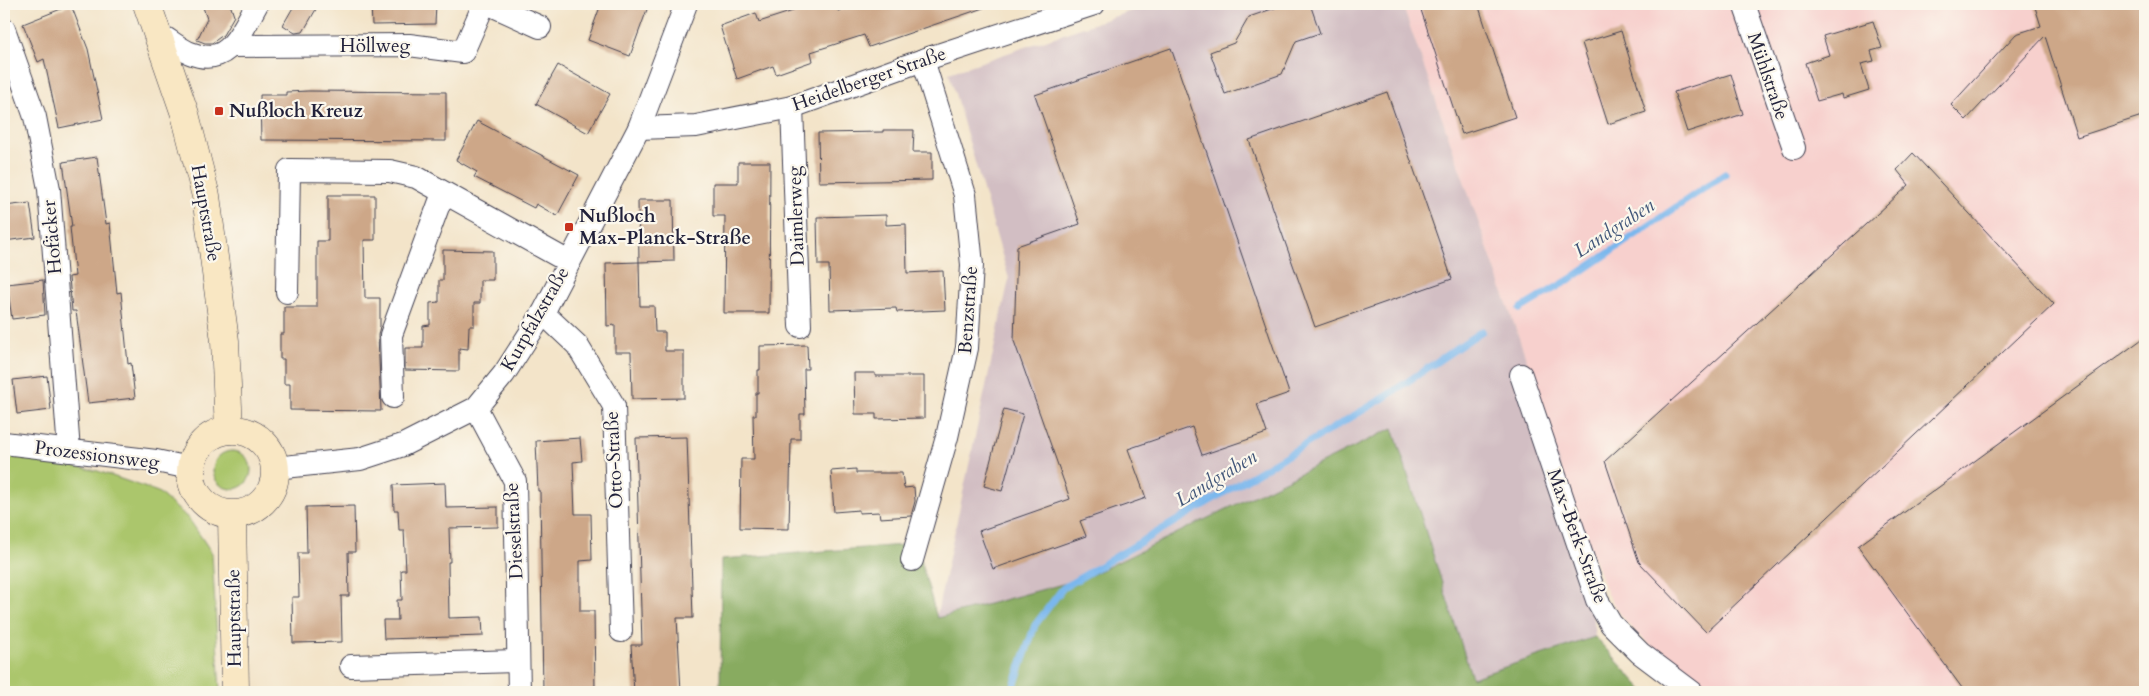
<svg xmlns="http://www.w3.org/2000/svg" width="2149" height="696" viewBox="0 0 2149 696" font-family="Cardo,serif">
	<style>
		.built { fill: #f7d0cd }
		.industrial { fill: #d2bec3 }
		.green { fill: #abc66c; stroke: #667454 }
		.forest { fill: #88ab60; stroke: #55664e }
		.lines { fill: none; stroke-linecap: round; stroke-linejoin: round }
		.stream { stroke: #7ab7ed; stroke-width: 7 }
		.building { fill: #cda788 }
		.street-casing { stroke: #413f50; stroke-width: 24 }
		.secondary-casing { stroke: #413f50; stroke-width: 29 }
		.street { stroke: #fff; stroke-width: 22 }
		.secondary { stroke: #f9e7c3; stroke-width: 28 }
		.poi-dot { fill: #c8321e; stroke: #fbf7ec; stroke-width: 2 }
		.labels { text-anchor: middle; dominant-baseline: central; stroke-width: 4.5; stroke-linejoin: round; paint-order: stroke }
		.street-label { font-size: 19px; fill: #22223b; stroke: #fbf7ec }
		.poi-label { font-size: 19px; font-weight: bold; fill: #22223b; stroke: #fbf7ec; text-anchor: start }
		.water-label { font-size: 20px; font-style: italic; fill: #415679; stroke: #fbf7ec }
	</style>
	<rect width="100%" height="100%" fill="#fbf7ec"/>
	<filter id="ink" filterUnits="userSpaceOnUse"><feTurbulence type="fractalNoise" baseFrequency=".02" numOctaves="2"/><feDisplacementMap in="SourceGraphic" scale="10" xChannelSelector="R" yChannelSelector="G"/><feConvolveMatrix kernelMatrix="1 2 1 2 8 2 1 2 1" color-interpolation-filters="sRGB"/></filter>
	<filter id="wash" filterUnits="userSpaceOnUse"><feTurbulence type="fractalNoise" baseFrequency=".0096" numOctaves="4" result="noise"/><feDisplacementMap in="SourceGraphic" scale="20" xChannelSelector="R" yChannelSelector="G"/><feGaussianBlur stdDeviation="1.12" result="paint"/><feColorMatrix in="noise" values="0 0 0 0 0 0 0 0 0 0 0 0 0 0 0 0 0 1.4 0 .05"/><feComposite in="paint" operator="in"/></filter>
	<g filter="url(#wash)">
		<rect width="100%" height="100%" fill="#f3e4c9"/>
		<path class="built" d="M1402,4h743v688h-430l-56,-38 -34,-33 -18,-27 -47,-128 -35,-111z"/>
		<path class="industrial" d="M1151,4h251l123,351 35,111 27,103 8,68 -123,41 -79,-249 -308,149 -149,40 73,-339 -60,-206z"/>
		<g class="green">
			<circle cx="232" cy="470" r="19"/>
			<path d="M4,453l94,18 60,21 31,27 23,34 8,139h-216z"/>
		</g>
		<path class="forest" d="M1393,428l79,250 123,-41 50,55h-925l1,-133 195,-15 21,74 148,-40z"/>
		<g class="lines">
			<g class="stream">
				<path d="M1520,309l52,-31 153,-104"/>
				<path d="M1012,692l23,-67 28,-37 319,-189 100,-68"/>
			</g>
		</g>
		<g id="blocks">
			<g class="building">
				<path d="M202,4h28l4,12 -11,19 -11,8h-7l-8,-3 10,-21z"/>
				<path d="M295,4h24l-16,28 -8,1 -12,-8z"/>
				<path d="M371,4h65l-1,20 -63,1z"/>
				<path d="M601,4h48l-19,52 -42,-16z"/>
				<path d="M790,4h45l3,7 20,-7h127l1,3 -117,40 -5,-12 -53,17 2,9 -37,13 -3,-8 -36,13 -17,-53 36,-13 3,9 34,-11z"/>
				<path d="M1286,4h24l10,29 -24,8 -14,33 -57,20 -15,-42 24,-9 15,-26z"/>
				<path d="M1419,4h59l37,113 -53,17z"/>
				<path d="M2034,4h111v111l-68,22 -32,-101 -79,84 -15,-15 65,-71 25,-8z"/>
				<path d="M71,5l17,44 15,70 -44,9 -15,-69 -6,3 -15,-38z"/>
				<path d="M1873,21l9,27 -11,3 3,10 -13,3 8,26 -26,8 -1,-4 -25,7 -12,-38 24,-8 -6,-19z"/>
				<path d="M1621,31l25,81 -38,12 -26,-81z"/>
				<path d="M1171,48l118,345 -32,11 10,29 -65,22 -10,-28 -64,22 18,49 -66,23 6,15 -93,33 -14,-38 91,-32 -56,-158 3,-95 63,-22 -45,-129z"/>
				<path d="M558,65l52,29 -22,39 -52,-29z"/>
				<path d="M1731,74l12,40 -56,18 -13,-40z"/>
				<path d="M308,91l138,1v49l-185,-1 -1,-45h26v-3z"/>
				<path d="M1387,92l65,187 -137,48 -66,-187z"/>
				<path d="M477,121l102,54 -22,41 -21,-12 -2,4 -60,-31 3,-5 -21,-12z"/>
				<path d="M883,130h31l-1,22h19v28l-113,2 -1,-49 65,-1z"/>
				<path d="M1913,153l141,151 -348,328 -67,-70 -34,-101 304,-276 -12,-15z"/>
				<path d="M97,157l9,67 4,-1 7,70 4,-1 7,72 3,-1 4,35 -47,5 -12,-92h-4l-3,-34 6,-1 -5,-49h2l-9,-65z"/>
				<path d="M738,162h32l-1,151h-45l1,-97h-12v-33h25z"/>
				<path d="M328,195h47v45h-11l1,58h15v28l-2,9 3,76 -91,-1v-26h-6v-25h-4v-25h4v-27h33v-66h11z"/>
				<path d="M638,200h35l1,61 -35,1z"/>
				<path d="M30,203l5,34 -31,4v-35z"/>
				<path d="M886,215v10l20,-1 1,49 36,-2 2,39 -48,2 -1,-4 -66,2 -1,-45h-11l-1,-48z"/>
				<path d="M443,250l50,1v29h-13v23h-6v23h-5l-1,23 -9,-1v23l-54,-1v-22h18v-22l7,-1v-22l9,-1v-22h4z"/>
				<path d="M639,262l1,44h14l1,26h10v19h19v47l-52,1 -1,-47h-16v-27l-8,1 -1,-63z"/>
				<path d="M43,280l2,35 -33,4 -5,-35z"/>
				<path d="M2145,337v355h-180l-107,-146z"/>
				<path d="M807,345l1,24h-4l1,45h-5v25h-9l-2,90 -49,-1 1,-69h13l-1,-44h3v-22h2v-23h2v-24z"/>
				<path d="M854,373h21v3h49v42l-48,1v-5h-21z"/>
				<path d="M47,376l4,34 -34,4 -4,-34z"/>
				<path d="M1004,409l19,5 -21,77 -18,-5z"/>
				<path d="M687,437l6,181h-16l4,74h-47l-3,-47h11l-6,-207z"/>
				<path d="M580,438l2,23 -9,1 2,52h16l1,46 -12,1v50h14l1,81h-52l-3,-201h-2l-2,-50z"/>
				<path d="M856,469v4h46l2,15 10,-1 1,14 -4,15 -31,2 -1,-6 -20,1v-3l-25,2 -3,-41z"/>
				<path d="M445,483l1,25 52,-1v20l-49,1 1,34h-2l1,56 33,-1 1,19 -99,3 -1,-19h15l-1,-20h5l-1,-30h5l-2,-40h-5l-1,-20h-4l-1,-25z"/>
				<path d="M354,506l1,46h-7l1,44h-8l1,46 -49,1 -1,-46h7l-1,-44h9l-1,-46z"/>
			</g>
		</g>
	</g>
	<g filter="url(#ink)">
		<use href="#blocks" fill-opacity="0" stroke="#413f50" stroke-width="1"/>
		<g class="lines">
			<g class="street-casing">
				<g id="street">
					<path d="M489,4l51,23"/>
					<path d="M1744,4l50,144"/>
					<path d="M4,29l31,88 14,72 20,262"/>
					<path d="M157,33c10,5 23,16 33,20 39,16 52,-23 67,-49"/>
					<path d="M233,46l176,-1 54,7 21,-48"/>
					<path d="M792,107l8,219"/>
					<path d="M639,128l57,-2 96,-19 131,-47 171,-56"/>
					<path d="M287,292l2,-122 101,1 26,6 153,85"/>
					<path d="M543,313l34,32 37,61 7,225"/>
					<path d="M1521,375l76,225 14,24 29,29 52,39"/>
					<path d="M393,397l-2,-62 52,-142"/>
					<path d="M476,408l39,73 4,211"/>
					<path d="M4,443l152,18 34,7"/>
					<path d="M275,468l85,-9 43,-14 73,-37 28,-34 39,-61 96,-185 47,-124"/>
					<path d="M912,560l35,-123 20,-89 5,-83 -7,-70 -42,-135"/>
					<path d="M351,666l167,-5"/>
				</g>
			</g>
			<g class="secondary-casing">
				<g id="secondary">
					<path d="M147,4l38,110 21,82 19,145 4,89"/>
					<circle cx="233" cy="472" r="42"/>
					<path d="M232,515l3,177"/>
				</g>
			</g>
			<use href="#street" class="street"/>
			<use href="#secondary" class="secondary"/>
		</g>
	</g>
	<g class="poi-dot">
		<rect x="214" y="106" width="10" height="10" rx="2.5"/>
		<rect x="564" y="222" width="10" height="10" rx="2.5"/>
	</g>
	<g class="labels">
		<g class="street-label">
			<text x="375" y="46">Höllweg</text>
			<text transform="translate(1768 76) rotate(71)">Mühlstraße</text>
			<text transform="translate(869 79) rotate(-19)">Heidelberger Straße</text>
			<text transform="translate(206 213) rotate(80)">Hauptstraße</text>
			<text transform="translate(796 216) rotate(-92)">Daimlerweg</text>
			<text transform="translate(52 237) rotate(-95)">Hofäcker</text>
			<text transform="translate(968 310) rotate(-86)">Benzstraße</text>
			<text transform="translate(535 319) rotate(-60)">Kurpfalzstraße</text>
			<text transform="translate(97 455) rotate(7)">Prozessionsweg</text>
			<text transform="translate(614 460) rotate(-93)">Otto-Straße</text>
			<text transform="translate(514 531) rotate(-93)">Dieselstraße</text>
			<text transform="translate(1577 536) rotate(70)">Max-Berk-Straße</text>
			<text transform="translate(234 618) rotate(-91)">Hauptstraße</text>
		</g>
		<g class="poi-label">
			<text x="229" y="111">Nußloch Kreuz</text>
			<text x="579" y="216">Nußloch<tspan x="579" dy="22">Max-Planck-Straße</tspan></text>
		</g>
		<g class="water-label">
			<text transform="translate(1614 228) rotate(-33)">Landgraben</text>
			<text transform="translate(1216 478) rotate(-31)">Landgraben</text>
		</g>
	</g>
	<rect width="2149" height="696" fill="none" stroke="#fbf7ec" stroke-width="20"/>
</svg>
